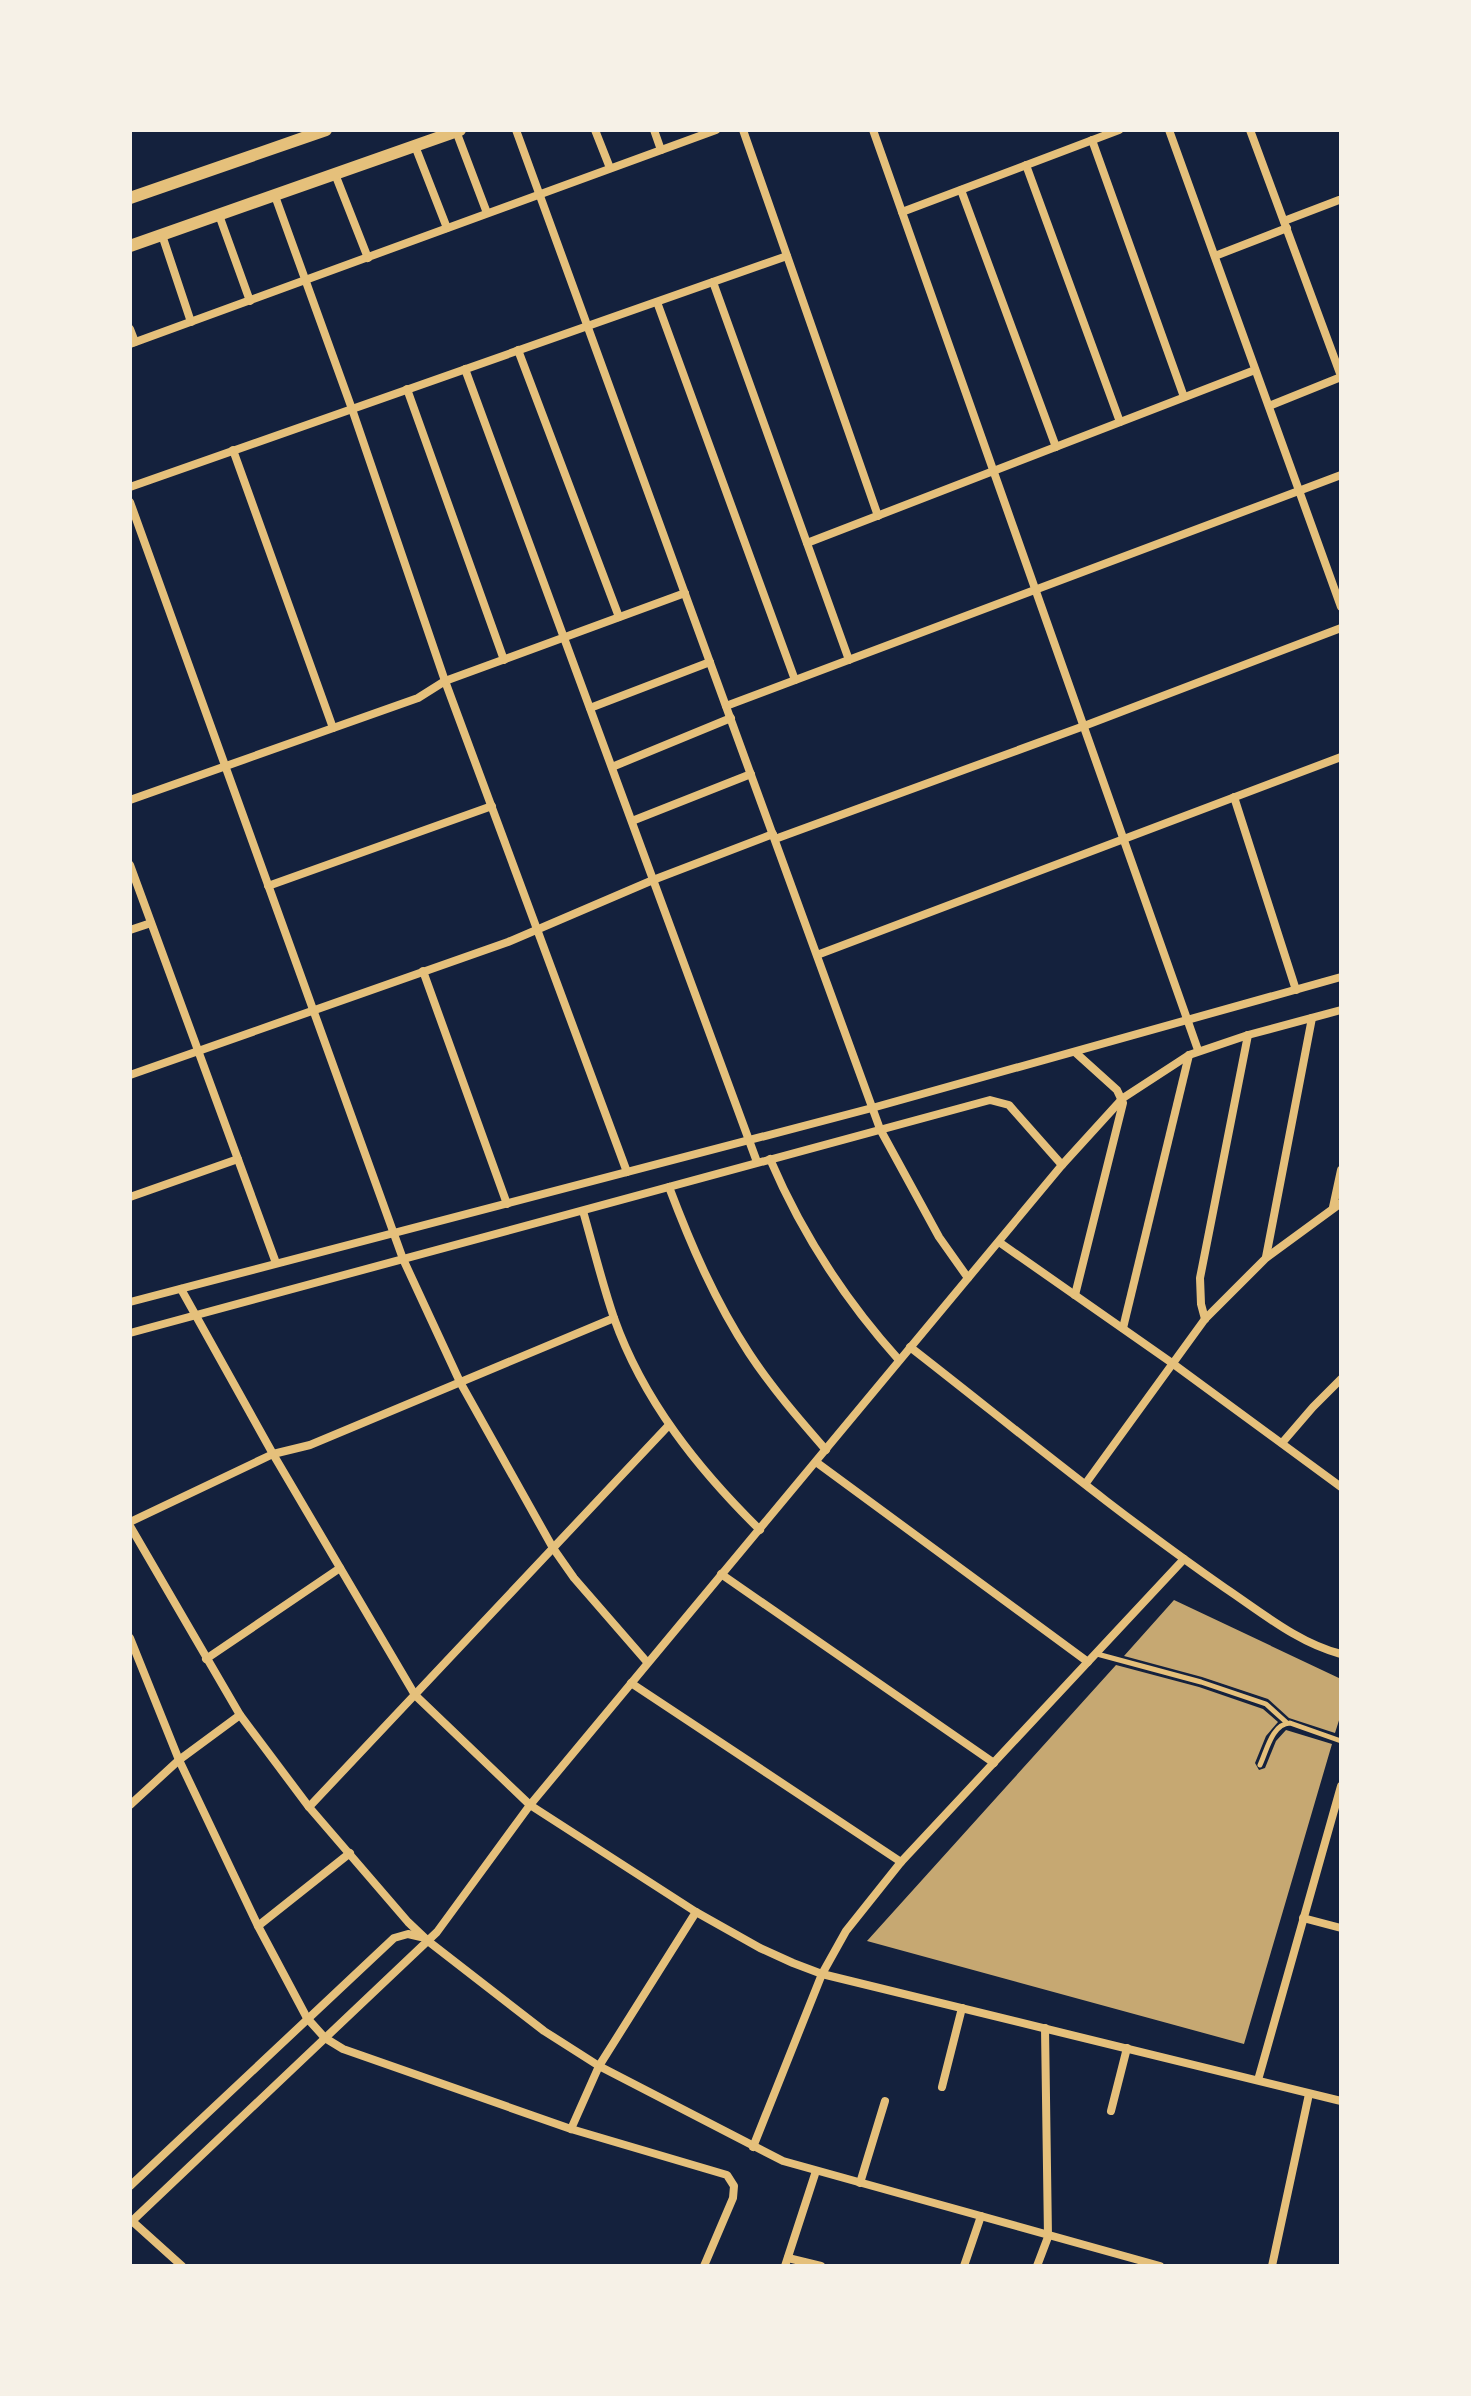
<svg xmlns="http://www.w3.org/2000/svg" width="1471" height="2396" viewBox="0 0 1471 2396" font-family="'Public Sans',sans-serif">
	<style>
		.building { fill: #c6a872 }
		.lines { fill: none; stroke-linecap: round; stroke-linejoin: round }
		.service { stroke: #e5c07b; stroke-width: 5 }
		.minor { stroke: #e5c07b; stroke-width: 8 }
		.secondary { stroke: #e5c07b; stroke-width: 12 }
	</style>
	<rect width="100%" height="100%" fill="#14213d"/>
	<g class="building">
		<path d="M1174,1600l167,79v35l-6,19 -46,-15 -21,-19 -66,-22 -78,-21z"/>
		<path d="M1116,1665l83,22 64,22 15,13 -12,14 -11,27 4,7 6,-2 11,-27 10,-11 46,14 -88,300 -377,-103z"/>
	</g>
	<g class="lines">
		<g class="service">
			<path d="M1097,1654l104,28 65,22 20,18"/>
			<path d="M1260,1765c7,-15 12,-41 30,-42l51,18"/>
		</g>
		<g class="minor">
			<path d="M516,130l364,999 59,108 29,41"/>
			<path d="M595,130l15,38"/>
			<path d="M654,130l7,20"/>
			<path d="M743,130l135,386"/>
			<path d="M873,130l325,920"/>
			<path d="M1169,130l172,477"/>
			<path d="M1250,130l91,246"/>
			<path d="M456,131l31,82"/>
			<path d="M1092,140l92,257"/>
			<path d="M415,146l32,82"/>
			<path d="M1026,165l94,257"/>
			<path d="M335,174l33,84"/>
			<path d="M961,190l95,257"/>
			<path d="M275,196l77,213 93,272 182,491"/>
			<path d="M902,212l217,-82"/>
			<path d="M219,215l31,86"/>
			<path d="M1284,221l55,-21"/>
			<path d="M162,235l29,87"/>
			<path d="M1215,256l72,-28"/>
			<path d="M713,282l136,378"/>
			<path d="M657,302l138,378"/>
			<path d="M130,329l5,13"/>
			<path d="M130,344l586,-214"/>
			<path d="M518,350l101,267"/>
			<path d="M465,369l292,793"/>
			<path d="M407,389l97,271"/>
			<path d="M1269,406l72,-29"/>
			<path d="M233,450l100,278"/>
			<path d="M130,487l657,-231"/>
			<path d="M130,502l273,757 57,123 93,166 21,30 73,84"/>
			<path d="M807,543l448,-173"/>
			<path d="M726,706l615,-231"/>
			<path d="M590,708l120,-46"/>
			<path d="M612,767l119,-49"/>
			<path d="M1234,797l62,193"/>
			<path d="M130,800l288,-102 27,-17 240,-88"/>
			<path d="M632,821l119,-47"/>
			<path d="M775,839l309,-113 257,-98"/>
			<path d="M130,865l146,398"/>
			<path d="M268,886l224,-80"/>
			<path d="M130,930l21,-7"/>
			<path d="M817,955l524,-198"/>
			<path d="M423,971l84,233"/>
			<path d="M130,1075l378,-133 145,-62 120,-46"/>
			<path d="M770,1159c32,75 74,140 129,201"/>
			<path d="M669,1187c22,58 46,114 80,166 23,35 50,66 77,97"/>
			<path d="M130,1197l108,-38"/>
			<path d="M1333,1207l8,-37"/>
			<path d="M583,1211c10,35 19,72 31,107 29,82 84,151 146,212"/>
			<path d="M999,1242l173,121 169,124"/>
			<path d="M1266,1257l46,-239"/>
			<path d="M181,1289l92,165 142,241 115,110 166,107 64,36 33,15 29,11 519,127"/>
			<path d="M1075,1295l48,-192 -6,-13 -41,-37"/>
			<path d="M130,1302l742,-194 469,-131"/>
			<path d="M1205,1319l-4,-15 -1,-26 48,-243"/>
			<path d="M1123,1328l66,-273"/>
			<path d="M130,1333l860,-233 19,5 53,60"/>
			<path d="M910,1347c104,81 207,166 315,241 36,24 73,55 116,66"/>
			<path d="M1282,1443l31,-36 28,-28"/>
			<path d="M816,1462l272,200"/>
			<path d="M1086,1483l119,-164 61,-61 75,-55"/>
			<path d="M130,1522l143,-68 37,-9 304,-127"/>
			<path d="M130,1526l110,189 69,92 99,115 20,19 116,90 55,35 184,95 377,105"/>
			<path d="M721,1574l273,189"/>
			<path d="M130,1638l49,122 79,166 49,92 18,20 18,11 228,80 156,46 7,11 -1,12 -29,68"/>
			<path d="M206,1659l134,-91"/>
			<path d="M631,1683l270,179"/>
			<path d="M130,1805l49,-45 61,-45"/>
			<path d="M309,1807l360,-382"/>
			<path d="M1303,1918l38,10"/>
			<path d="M258,1926l92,-73"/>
			<path d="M1258,2080l83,-294"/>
			<path d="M942,2087l20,-79"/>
			<path d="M1111,2111l16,-63"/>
			<path d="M571,2129l28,-63 97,-154"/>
			<path d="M753,2147l69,-173 24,-43 55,-69 283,-303"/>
			<path d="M860,2183l25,-82"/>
			<path d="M130,2186l264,-248 14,-4 13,3"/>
			<path d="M132,2221l50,45"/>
			<path d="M130,2223l307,-291 93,-127 532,-640 61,-67 66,-43 59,-20 93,-25"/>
			<path d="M788,2258l33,8"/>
			<path d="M785,2266l31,-95"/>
			<path d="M964,2266l17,-50"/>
			<path d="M1037,2266l11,-29 -3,-209"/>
			<path d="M1272,2266l37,-172"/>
		</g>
		<g class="secondary">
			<path d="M130,198l196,-68"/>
			<path d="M130,246l330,-116"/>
		</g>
	</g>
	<rect width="1471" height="2396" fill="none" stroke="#f6f1e7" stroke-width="264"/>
</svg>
